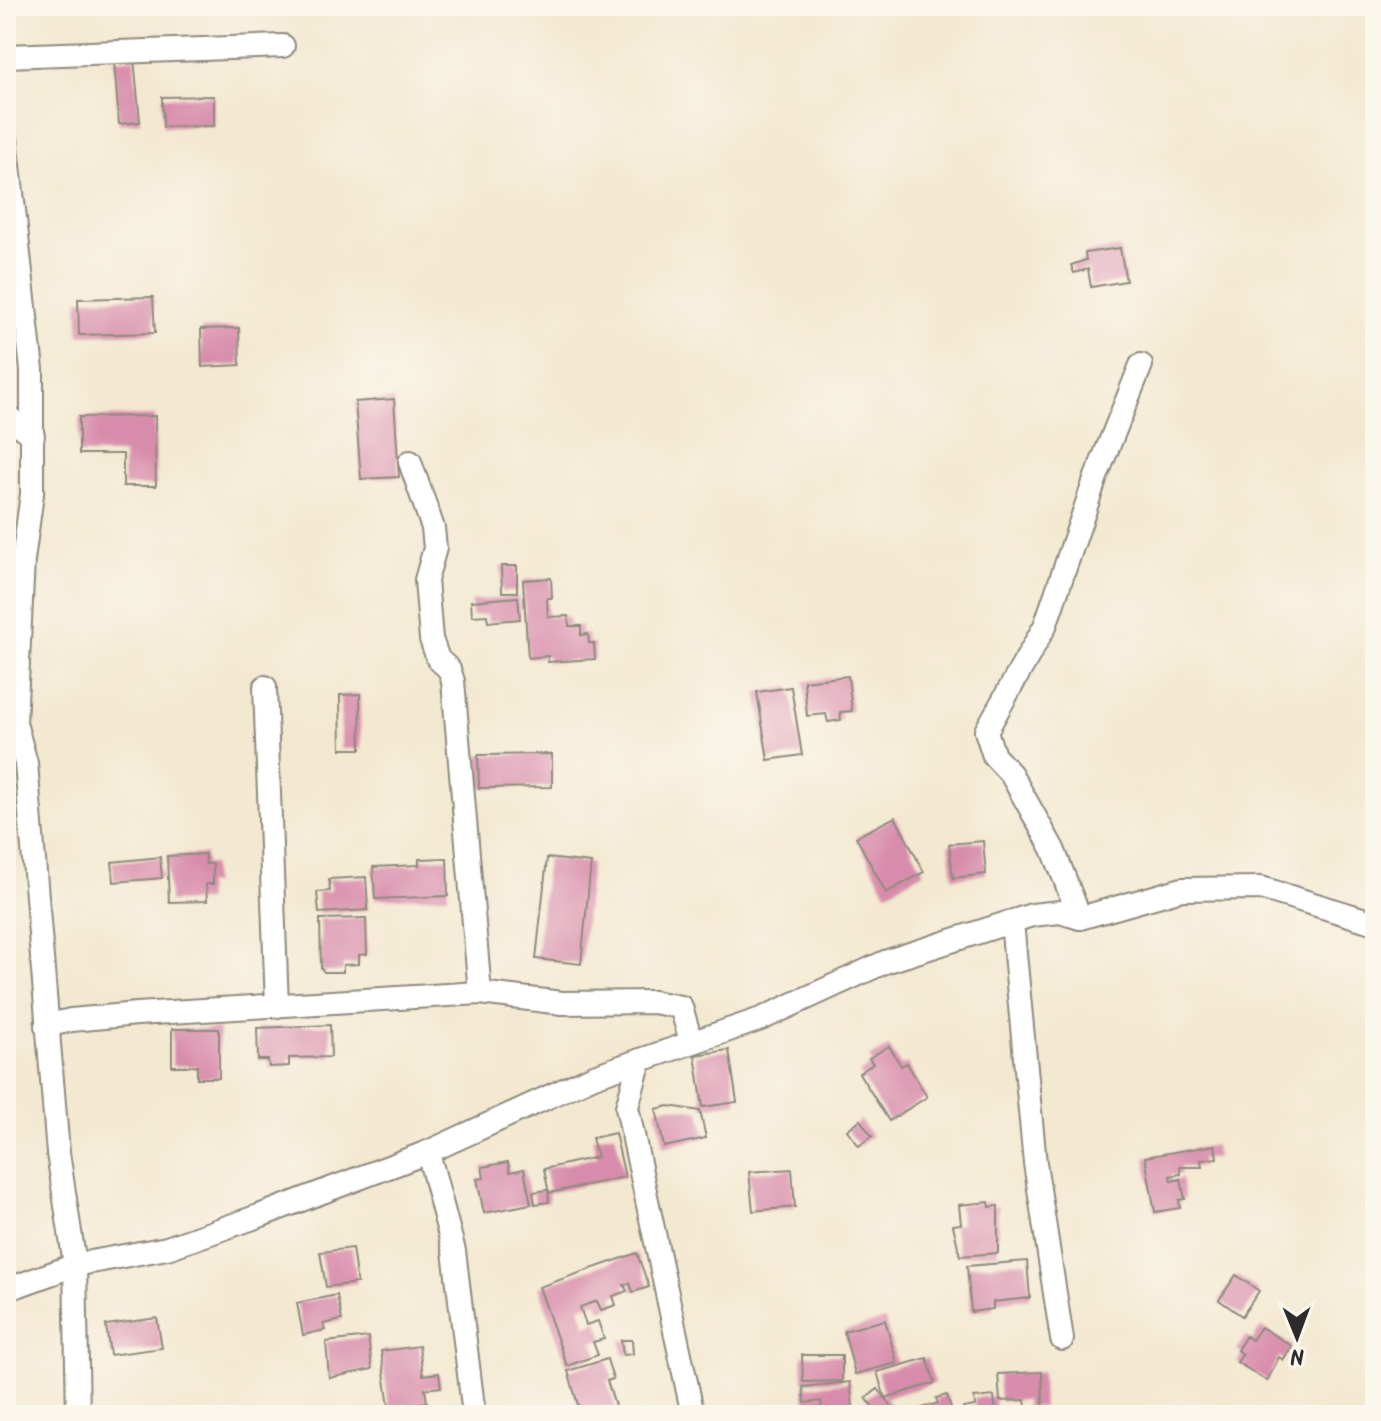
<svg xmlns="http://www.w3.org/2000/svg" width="1381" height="1421" viewBox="0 0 1381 1421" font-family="Kalam,sans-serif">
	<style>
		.building { fill: #d88cab }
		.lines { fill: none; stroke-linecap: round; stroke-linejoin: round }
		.minor-casing { stroke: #8f8a7e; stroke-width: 26 }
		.minor { stroke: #fff; stroke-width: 22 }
	</style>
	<rect width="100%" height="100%" fill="#fbf7ec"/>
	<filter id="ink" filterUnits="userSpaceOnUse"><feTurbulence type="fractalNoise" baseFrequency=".0125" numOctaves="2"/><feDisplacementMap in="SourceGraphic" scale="16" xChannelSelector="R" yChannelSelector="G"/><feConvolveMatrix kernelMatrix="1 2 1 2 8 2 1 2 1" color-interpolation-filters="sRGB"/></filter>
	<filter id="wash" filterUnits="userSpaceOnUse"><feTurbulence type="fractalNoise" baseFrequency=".006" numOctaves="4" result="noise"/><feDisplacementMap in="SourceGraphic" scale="32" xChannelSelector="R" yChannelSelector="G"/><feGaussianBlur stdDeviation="1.8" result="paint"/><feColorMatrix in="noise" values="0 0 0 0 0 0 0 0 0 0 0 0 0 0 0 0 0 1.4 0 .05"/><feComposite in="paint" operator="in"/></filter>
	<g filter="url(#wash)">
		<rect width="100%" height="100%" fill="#f3e8d0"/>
		<g id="blocks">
			<g class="building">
				<path d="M134,58l6,64 -21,2 -5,-64z"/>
				<path d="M214,96v30l-51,1 -1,-30z"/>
				<path d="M1120,248l6,33 -35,6 -3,-18 -14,4 -3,-8 15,-5 -1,-7z"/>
				<path d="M153,297l2,36 -76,2 -1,-36z"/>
				<path d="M239,328l1,37 -38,2 -1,-38z"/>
				<path d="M394,399l5,78 -38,2 -6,-77z"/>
				<path d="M155,416l1,70h-33v-32h-44v-37z"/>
				<path d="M501,566h16v26h-15z"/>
				<path d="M551,578l1,20h-5l1,19 20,-1 1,10h12v9l7,-1 1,9h5l1,16 -47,3v-6l-20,2 -5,-78z"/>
				<path d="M518,597l2,22 -32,3 -1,-7 -15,1 -1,-15z"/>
				<path d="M848,676l4,35 -12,1 1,8 -13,2 -2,-8 -19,2 -3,-35z"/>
				<path d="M791,687l11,68 -34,5 -11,-68z"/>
				<path d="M360,694l1,55h-20l-1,-54z"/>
				<path d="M552,754v33l-73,1 -1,-33z"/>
				<path d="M895,817l29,55 -38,21 -30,-56z"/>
				<path d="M983,841l3,33 -33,4 -4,-34z"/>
				<path d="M205,854l1,10h7v20h-7l1,17 -38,1 -2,-46z"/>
				<path d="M160,857l2,21 -48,4 -2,-20z"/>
				<path d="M447,858l1,38 -73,3 -2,-32 46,-2v-6z"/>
				<path d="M547,858l44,5 -10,101 -45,-5z"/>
				<path d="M366,877l2,33 -49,3 -2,-21 13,-1 -1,-12z"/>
				<path d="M366,918l1,36 -8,1v9l-16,1v7h-19l-3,-4 -1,-49z"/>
				<path d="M330,1025l1,32 -42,1v8l-20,1 -1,-7h-10l-1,-32z"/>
				<path d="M172,1029h47v49h-22v-12h-25z"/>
				<path d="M889,1046l12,20 6,-3 20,34 -38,24 -30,-48 14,-9 -4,-6z"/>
				<path d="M729,1050l8,52 -34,5 -8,-52z"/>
				<path d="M669,1106l31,5 6,27 -42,9 -8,-38z"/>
				<path d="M860,1120l12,16 -13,10 -12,-16z"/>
				<path d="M615,1133l10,44 -76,16 -5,-24 53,-12 -5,-19z"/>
				<path d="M1215,1145l2,13 -16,2 1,7h-22l1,7 -11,2 1,5 10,-2 4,20 -6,1 1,8 -25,4 -10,-55z"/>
				<path d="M508,1162l2,10 14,-3 7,35 -47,9 -7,-34 7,-1 -2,-11z"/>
				<path d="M792,1169l3,38 -42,4 -4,-39z"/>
				<path d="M548,1190l1,12 -14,2 -2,-12z"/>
				<path d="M989,1202l1,5 8,-1v47l-38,3 -7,-31 8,-1 -2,-19z"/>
				<path d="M352,1248l5,35 -31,4 -6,-35z"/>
				<path d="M637,1253l12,34 -16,5 -3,-9 -6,2 3,6 -14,5 3,9 -15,5 -4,-9 -17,6 6,18 12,-4 6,18 -11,3 5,13 -31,11 -28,-79z"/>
				<path d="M1027,1261l3,37 -37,4v7l-22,3 -4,-46z"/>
				<path d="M1236,1275l23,16 -17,25 -23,-16z"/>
				<path d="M337,1295l5,25 -19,4 2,6 -22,5 -6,-32z"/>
				<path d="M157,1318l5,30 -52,7 -4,-30z"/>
				<path d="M885,1320l12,43 -42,11 -11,-43z"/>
				<path d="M1261,1327l31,19 -9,14 -4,-3 -12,24 -30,-19 6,-8 -6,-4 9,-14 6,4z"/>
				<path d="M368,1337l4,32 -43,9 -3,-36z"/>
				<path d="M621,1340h11l1,14 -10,1z"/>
				<path d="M419,1346l4,29 16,-2 2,14 -16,2 2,13 -38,5 -8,-56z"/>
				<path d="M802,1355h40v26l-39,1z"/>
				<path d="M927,1358l8,25 -50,15 -8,-26z"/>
				<path d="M607,1359l6,20 -6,2 11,34h-37l-13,-44z"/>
				<path d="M1042,1372l1,35h-17l-1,-7 -25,1 -2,-27z"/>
				<path d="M850,1382l4,33h-31l-2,-14 -16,2 -2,-16z"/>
				<path d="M878,1389l11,14 9,12h-19l-13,-17z"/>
				<path d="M947,1395l6,20h-39l-1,-4 25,-8 -2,-5z"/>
				<path d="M994,1396l2,19h-32l-1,-7 12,-2 -1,-8z"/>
			</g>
		</g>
	</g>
	<g filter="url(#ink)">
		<use href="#blocks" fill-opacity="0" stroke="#8f8a7e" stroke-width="2"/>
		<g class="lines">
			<g class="minor-casing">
				<g id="minor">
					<path d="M6,56l277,-10"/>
					<path d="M6,139l26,231v124l-9,66 -8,163 11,40 32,390 17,112 3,150"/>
					<path d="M6,415l27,21"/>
					<path d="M410,462l23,66 2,20 -9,32 5,59 7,20 11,10 4,12 27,312"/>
					<path d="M265,687l12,319"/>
					<path d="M1080,918l-27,-69 -42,-75 -17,-18 -8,-25 59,-105 51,-149 45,-112"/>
					<path d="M1012,922l23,241 27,176"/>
					<path d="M46,1026l25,-6 66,-6 343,-21 82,10 91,-1 28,5 10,34"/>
					<path d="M640,1060l-13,47 66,308"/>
					<path d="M428,1152l26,99 20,164"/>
					<path d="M6,1290l69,-25 92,-17 92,-32 169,-64 166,-76 167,-57 124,-57 147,-47 28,-3 20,6 102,-29 79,-1 114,35"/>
				</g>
			</g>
			<use href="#minor" class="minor"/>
		</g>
	</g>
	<rect width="1381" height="1421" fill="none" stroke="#fbf7ec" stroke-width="32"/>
	<g transform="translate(1297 1337) rotate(179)" stroke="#fbf7ec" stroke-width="6" paint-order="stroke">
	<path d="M0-6L14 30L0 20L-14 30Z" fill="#2b2b2b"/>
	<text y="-12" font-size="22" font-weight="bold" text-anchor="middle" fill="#2b2b2b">N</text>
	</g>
</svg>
